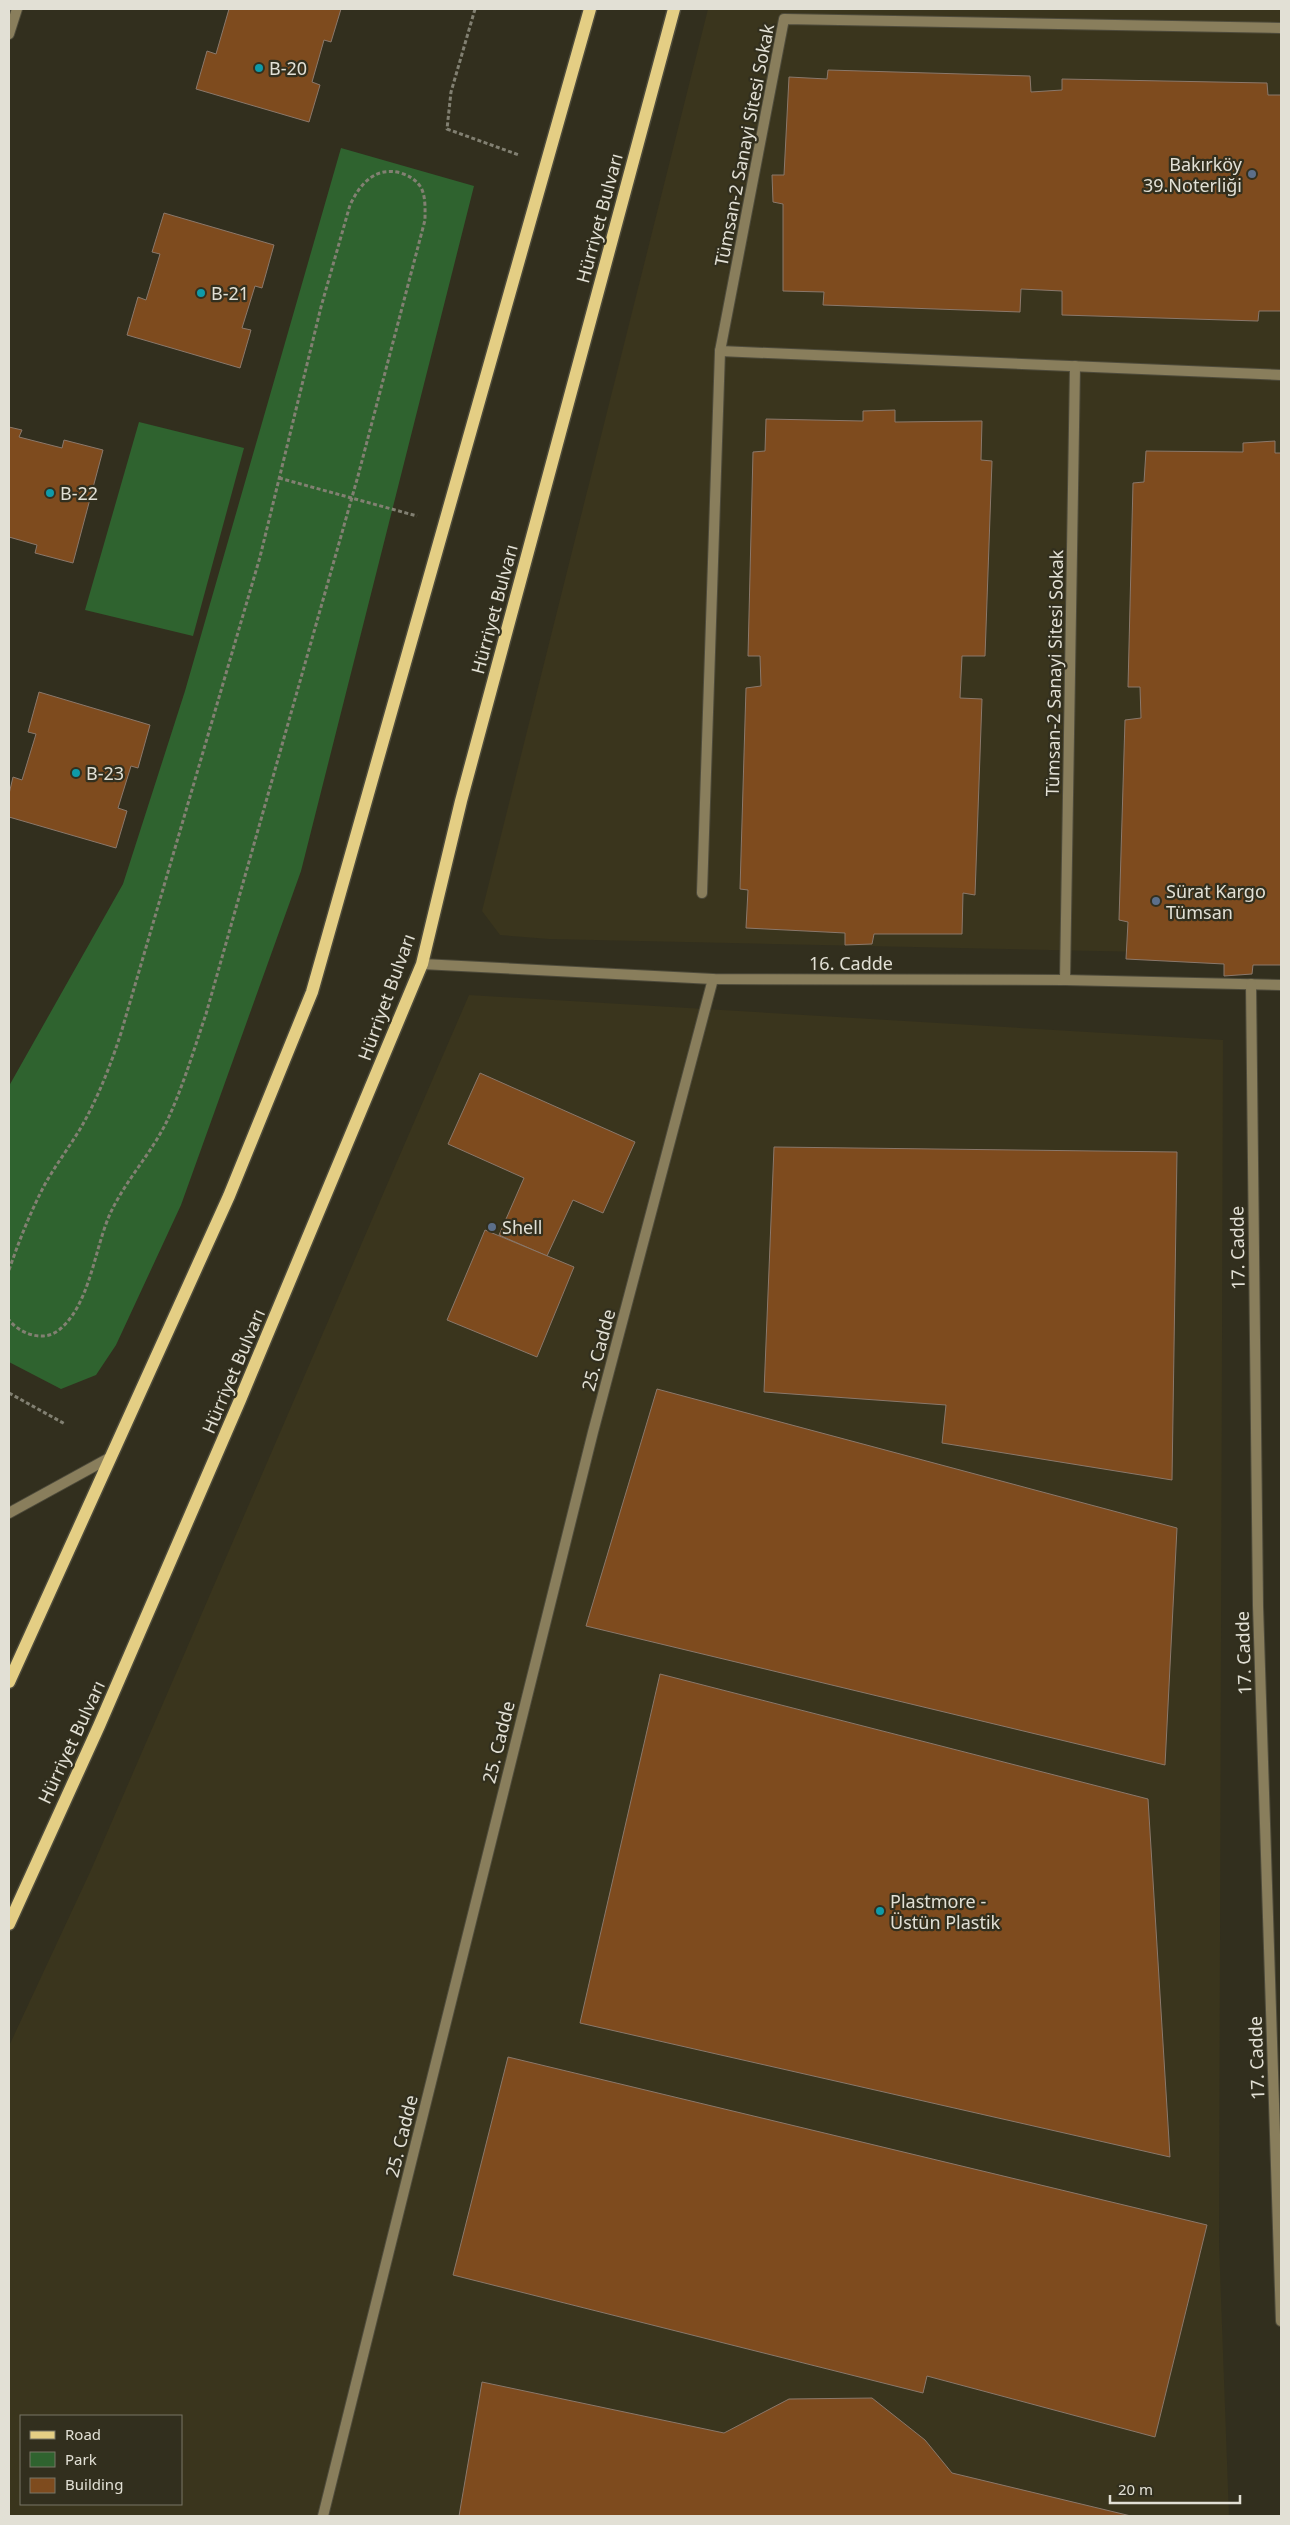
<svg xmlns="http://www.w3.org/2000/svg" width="1290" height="2525" viewBox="0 0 1290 2525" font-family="'Noto Sans',sans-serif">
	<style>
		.built { fill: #3a351d; fill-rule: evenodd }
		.green { fill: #2f632f }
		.building { fill: #7e4b1e; stroke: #8a786b }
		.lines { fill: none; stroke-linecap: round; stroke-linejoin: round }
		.service-casing { stroke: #4e4b3b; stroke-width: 12 }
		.minor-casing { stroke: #4e4b3b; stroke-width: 12 }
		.primary-casing { stroke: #4e4b3b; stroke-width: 15 }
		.path { stroke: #828072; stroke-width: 3; stroke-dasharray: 4 2.5; stroke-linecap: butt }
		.service { stroke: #897e5c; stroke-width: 10 }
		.minor { stroke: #897e5c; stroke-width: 10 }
		.primary { stroke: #e4ce84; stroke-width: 12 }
		.culture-dot { fill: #0f9aa8; stroke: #322f1e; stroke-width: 2 }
		.service-dot { fill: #5c6f8a; stroke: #322f1e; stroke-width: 2 }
		.labels { text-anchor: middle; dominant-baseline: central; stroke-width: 4.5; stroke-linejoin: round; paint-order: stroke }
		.poi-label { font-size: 18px; fill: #e2e0d5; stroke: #322f1e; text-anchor: start }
		.street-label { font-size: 18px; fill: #e2e0d5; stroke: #322f1e }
	</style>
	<rect width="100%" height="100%" fill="#322f1e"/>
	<g class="built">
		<path d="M708,9h573v946l-732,-16 -49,-4 -18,-24z"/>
		<path d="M469,995l754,45 -4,1204 10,272h-1220v-470l82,-176zM21,2416h160v88h-160z"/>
	</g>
	<g class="green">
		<path d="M341,148l133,38 -173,685 -120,334 -65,140 -20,30 -35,14 -52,-27v-276l114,-202 62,-193z"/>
		<path d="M139,422l105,26 -51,188 -108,-26z"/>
	</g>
	<g class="building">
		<path d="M229,9h112l-10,33 -7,-2 -12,42 8,3 -11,37 -113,-33 11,-38 9,3z"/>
		<path d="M828,70l202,6 1,16 31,-2v-11l205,4 1,12h13v216h-22l-1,10 -196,-6v-24l-41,-2 -1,23 -197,-7 1,-13 -41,-1v-87l-10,-2 -1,-27h12l5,-98 38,2z"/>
		<path d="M164,213l110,32 -12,43 -7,-2 -13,42 9,2 -11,38 -113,-33 11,-38 8,3 14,-46 -8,-2z"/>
		<path d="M895,410v12l87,-1 -1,39 11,1 -7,195h-23l-2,42 22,1 -7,196 -12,-2 -1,41h-88l-2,10 -27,1v-12l-99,-5 2,-38 -8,-1 6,-201 15,-2 -1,-30h-12l5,-204 12,-1 1,-32 97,2v-10z"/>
		<path d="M9,427l13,3 -3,7 43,11 2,-8 39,10 -30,113 -38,-10 2,-8 -28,-8z"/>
		<path d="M1275,441v12h6v512h-28l-1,9 -28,2v-12l-98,-5 2,-37 -9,-2 6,-200 16,-2 -1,-31h-12l5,-204 11,-1 2,-31 97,1v-9z"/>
		<path d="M39,692l111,33 -12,43 -7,-2 -13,42 9,3 -11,37 -107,-31v-23l4,-17 9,3 14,-46 -8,-2z"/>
		<path d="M480,1073l155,69 -32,71 -30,-13 -26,56 -48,-21 25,-57 -76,-34z"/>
		<path d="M774,1147l403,5 -5,328 -230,-37 4,-38 -182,-13z"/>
		<path d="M485,1230l89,37 -37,90 -90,-37z"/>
		<path d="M657,1389l520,139 -12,237 -579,-139z"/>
		<path d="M660,1674l488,125 22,358 -590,-134z"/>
		<path d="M508,2057l699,168 -52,212 -228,-61 -4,17 -470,-118z"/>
		<path d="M482,2382l242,51 65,-34 83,-1 53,42 27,33 179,43h-672z"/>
	</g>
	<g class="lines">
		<g class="service-casing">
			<g id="service">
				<path d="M720,351l561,24"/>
				<path d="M702,893l18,-542 64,-332 497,9"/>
				<path d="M422,964l291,15 352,1 216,5"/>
				<path d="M1065,980l10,-614"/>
				<path d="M1251,984l7,622 23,715"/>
				<path d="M9,1513l102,-56"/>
				<path d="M323,2516l270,-1084 120,-453"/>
			</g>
		</g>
		<g class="minor-casing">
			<path id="minor" d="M9,34l8,-25"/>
		</g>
		<g class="primary-casing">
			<g id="primary">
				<path d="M9,1682l220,-486 83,-204 278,-983"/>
				<path d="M9,1924l90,-198 141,-326 182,-436 39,-163 213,-792"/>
			</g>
		</g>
		<g class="path">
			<path d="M475,9l-24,83 -4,37 72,26"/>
			<path d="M279,478l138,38"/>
			<path d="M9,1270c10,-29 21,-57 35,-84 12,-22 27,-41 39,-62 16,-29 28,-60 38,-91l139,-476 61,-250 29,-102c10,-21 25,-39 51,-32 8,3 14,6 19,13 6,9 5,23 5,34l-67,256 -152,538c-12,35 -23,73 -39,107 -16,33 -42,60 -57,93 -16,36 -20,91 -51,116 -16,13 -40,3 -50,-10"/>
			<path d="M9,1393l56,31"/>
		</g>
		<use href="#service" class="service"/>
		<use href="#minor" class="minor"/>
		<use href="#primary" class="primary"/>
	</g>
	<g class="culture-dot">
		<circle cx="259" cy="68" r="5"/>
		<circle cx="201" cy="293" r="5"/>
		<circle cx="50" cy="493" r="5"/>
		<circle cx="76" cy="773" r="5"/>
		<circle cx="880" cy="1911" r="5"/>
	</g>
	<g class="service-dot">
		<circle cx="1252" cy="174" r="5"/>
		<circle cx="1156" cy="901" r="5"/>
		<circle cx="492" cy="1227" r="5"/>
	</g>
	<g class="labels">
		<g class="poi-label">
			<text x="269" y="68">B-20</text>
			<text x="1242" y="164" text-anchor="end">Bakırköy<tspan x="1242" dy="21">39.Noterliği</tspan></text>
			<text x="211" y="293">B-21</text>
			<text x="60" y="493">B-22</text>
			<text x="86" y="773">B-23</text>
			<text x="1166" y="891">Sürat Kargo<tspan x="1166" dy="21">Tümsan</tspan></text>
			<text x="502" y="1227">Shell</text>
			<text x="890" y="1901">Plastmore -<tspan x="890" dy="21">Üstün Plastik</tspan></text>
		</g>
		<g class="street-label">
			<text transform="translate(744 145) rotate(-79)">Tümsan-2 Sanayi Sitesi Sokak</text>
			<text transform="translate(599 218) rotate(-75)">Hürriyet Bulvarı</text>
			<text transform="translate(494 609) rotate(-75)">Hürriyet Bulvarı</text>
			<text transform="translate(1054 673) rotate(-89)">Tümsan-2 Sanayi Sitesi Sokak</text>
			<text x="851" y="963">16. Cadde</text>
			<text transform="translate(386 997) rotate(-70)">Hürriyet Bulvarı</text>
			<text transform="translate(1237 1248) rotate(-91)">17. Cadde</text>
			<text transform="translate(598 1350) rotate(-75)">25. Cadde</text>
			<text transform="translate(233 1371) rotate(-67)">Hürriyet Bulvarı</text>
			<text transform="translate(1243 1653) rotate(-92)">17. Cadde</text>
			<text transform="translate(71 1742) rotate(-65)">Hürriyet Bulvarı</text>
			<text transform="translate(498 1742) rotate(-76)">25. Cadde</text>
			<text transform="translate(1256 2058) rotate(-92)">17. Cadde</text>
			<text transform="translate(401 2136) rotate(-76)">25. Cadde</text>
		</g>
	</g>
	<rect width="1290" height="2525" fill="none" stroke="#e2e0d5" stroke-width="20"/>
	<rect x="20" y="2415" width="162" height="90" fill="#322f1e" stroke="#787667"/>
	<rect x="30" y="2431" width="25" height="8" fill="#e4ce84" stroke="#787667"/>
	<text x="65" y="2440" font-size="15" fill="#e2e0d5">Road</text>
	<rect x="30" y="2452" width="25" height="15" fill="#2f632f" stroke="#787667"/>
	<text x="65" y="2465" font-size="15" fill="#e2e0d5">Park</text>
	<rect x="30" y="2478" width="25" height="15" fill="#7e4b1e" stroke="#787667"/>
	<text x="65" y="2490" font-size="15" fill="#e2e0d5">Building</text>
	<path d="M1110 2495v8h130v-8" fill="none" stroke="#e2e0d5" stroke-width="2.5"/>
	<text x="1118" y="2495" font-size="15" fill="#e2e0d5" stroke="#322f1e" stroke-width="4" paint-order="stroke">20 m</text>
</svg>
